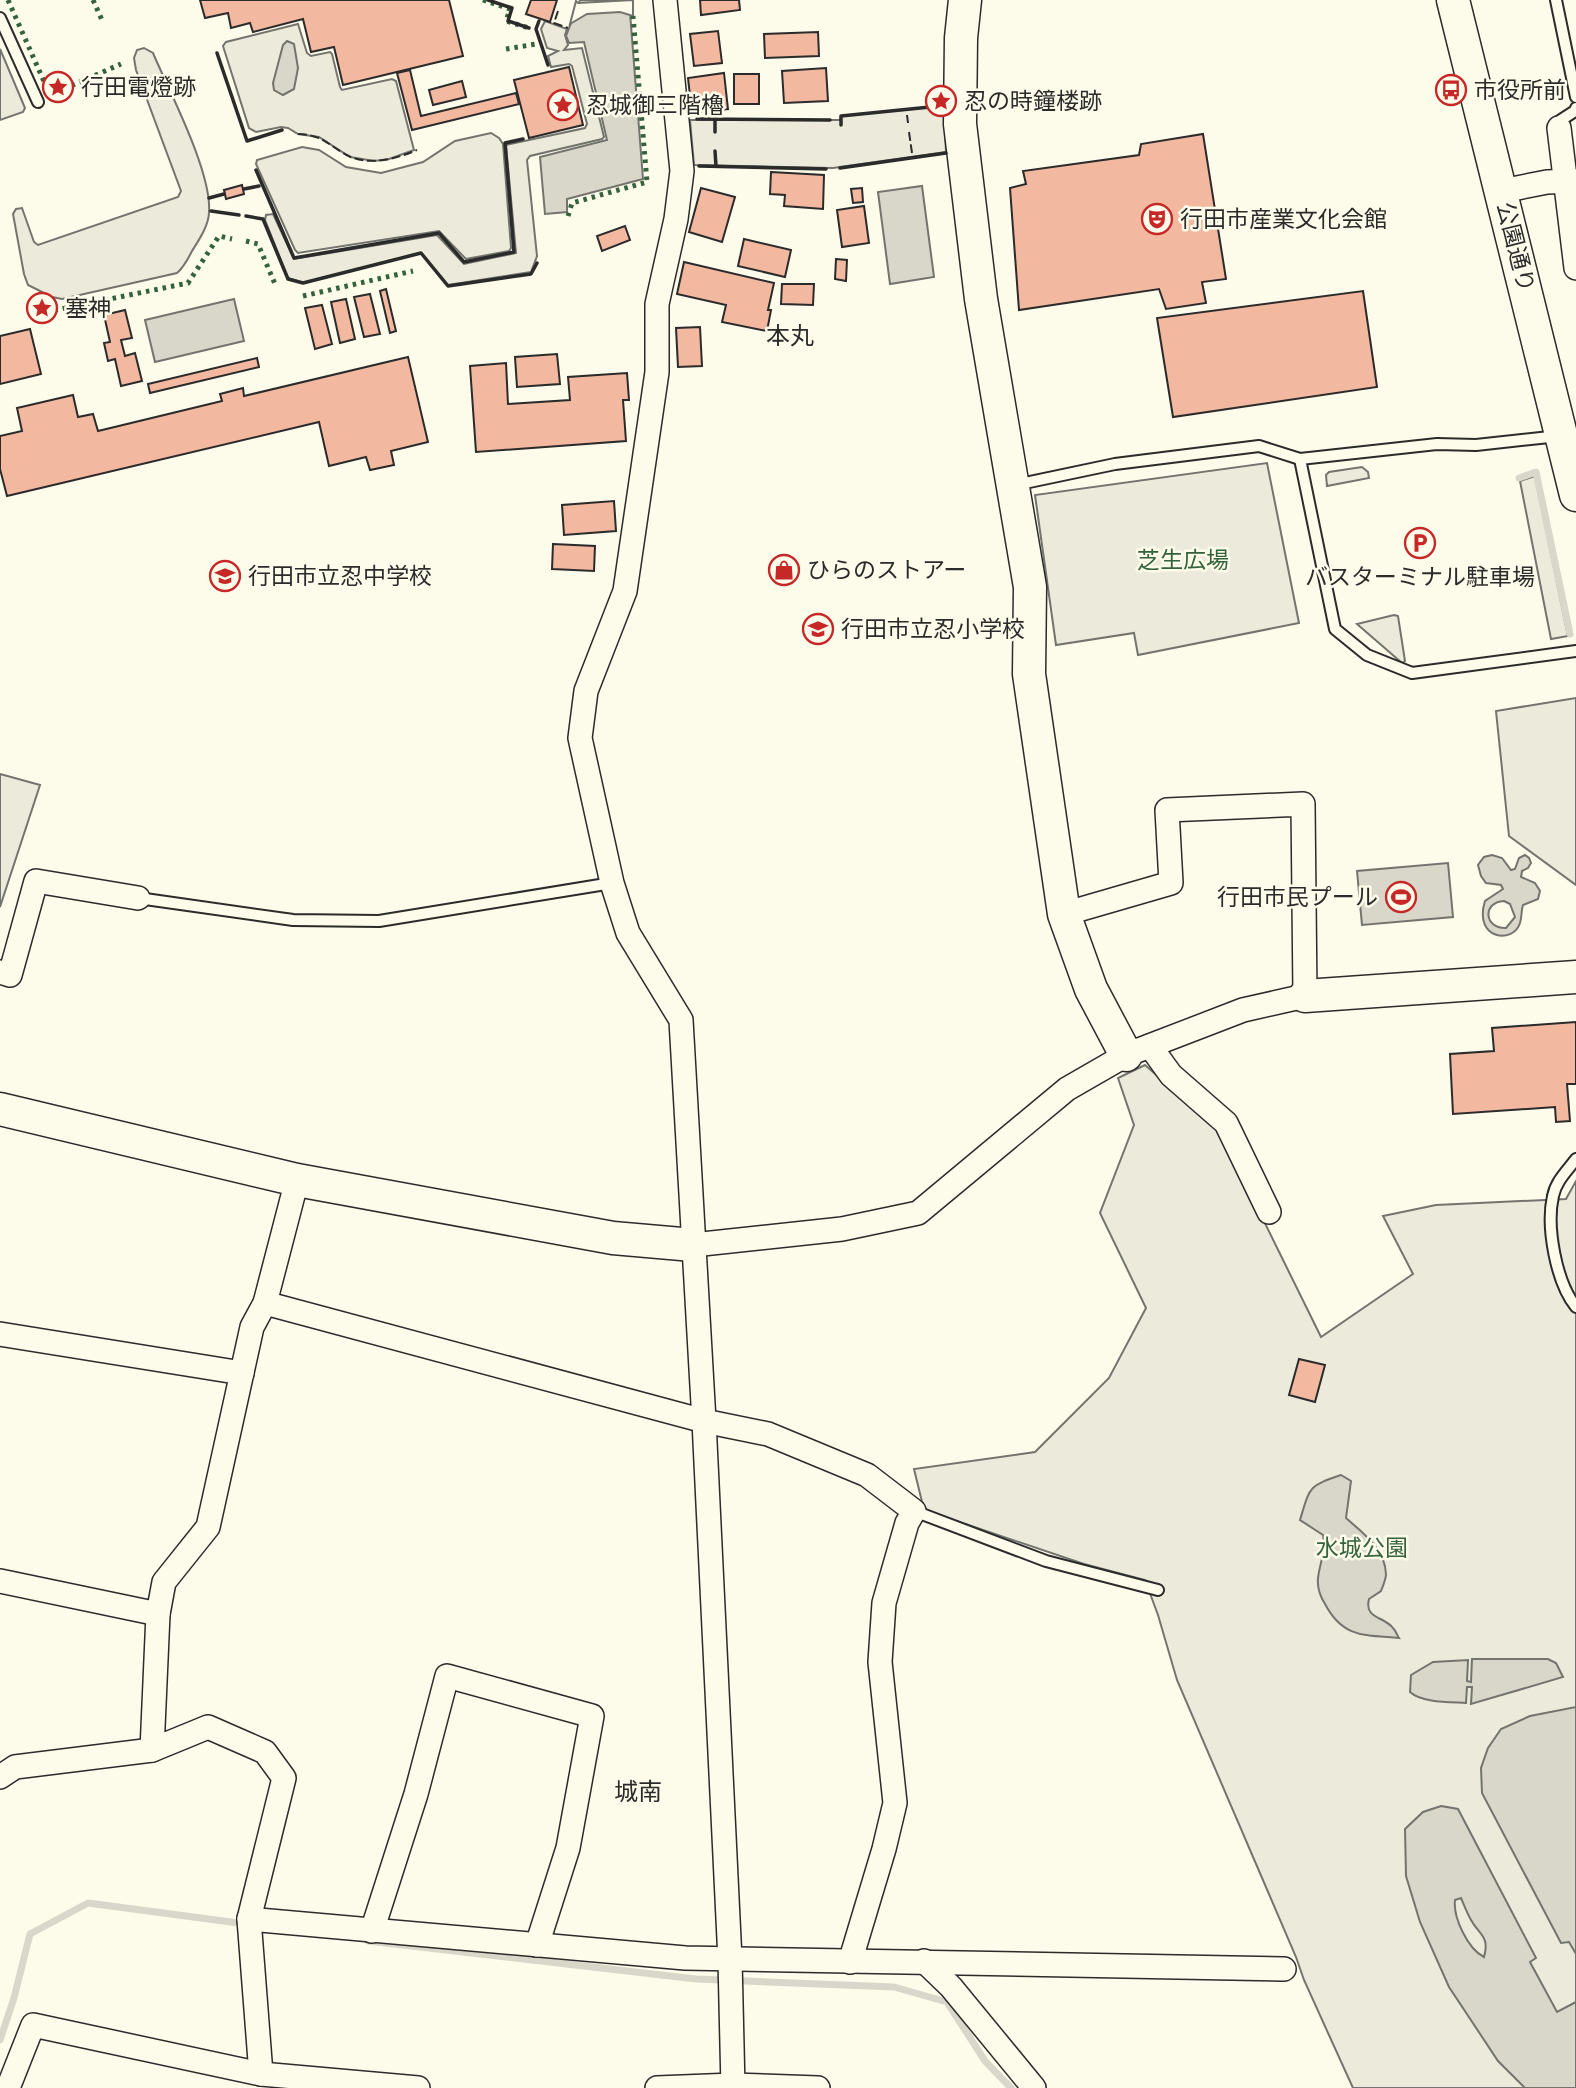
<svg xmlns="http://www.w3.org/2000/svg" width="1576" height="2088" viewBox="0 0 1576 2088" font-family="Cabin,'Noto Sans JP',sans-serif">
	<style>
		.green { fill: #ecebdb; stroke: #74746e; stroke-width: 2 }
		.water { fill: #d8d7c9; stroke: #74746e; stroke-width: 2; fill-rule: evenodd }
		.pier { fill: #fdfbea; stroke: #74746e; stroke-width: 2 }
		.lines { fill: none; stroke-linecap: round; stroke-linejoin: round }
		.stream { stroke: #d8d7c9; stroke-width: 7 }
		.building { fill: #f2b8a0; stroke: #2b2b2b; stroke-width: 2 }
		.lane-casing { stroke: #2b2b2b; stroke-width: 14 }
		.street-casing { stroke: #2b2b2b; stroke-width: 26 }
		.secondary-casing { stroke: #2b2b2b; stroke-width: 35 }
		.lane { stroke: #fdfbea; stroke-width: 10 }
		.street { stroke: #fdfbea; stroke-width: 23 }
		.secondary { stroke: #fdfbea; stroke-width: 32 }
		.hedge { stroke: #34623c; stroke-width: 5; stroke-dasharray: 3.5 5; stroke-linecap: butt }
		.fence { stroke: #2b2b2b; stroke-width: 2; stroke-dasharray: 9 3.5; stroke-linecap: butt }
		.wall { stroke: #2b2b2b; stroke-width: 3.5 }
		.labels { text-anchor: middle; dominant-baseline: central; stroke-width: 5; stroke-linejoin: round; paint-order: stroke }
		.poi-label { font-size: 23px; fill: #2b2b2b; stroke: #fdfbea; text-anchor: start }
		.street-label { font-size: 23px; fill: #2b2b2b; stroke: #fdfbea }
		.park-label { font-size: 23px; fill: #34623c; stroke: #fdfbea }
		.neighbourhood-label { font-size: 24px; fill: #2b2b2b; stroke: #fdfbea }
	</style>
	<rect width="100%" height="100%" fill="#fdfbea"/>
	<g class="green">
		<path d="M545,21l22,8 -2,6 3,10 -4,5 18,-2 22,89 -2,2 -72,17 -3,4 10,96 -6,16 -83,13 -27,-32 -118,30 -15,-5 -23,-58 1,-5 7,-1 21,45 143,-24 27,29 52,-11 -10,-108 79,-17 2,-4 -15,-58 -3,-2 -18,3 -3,-11 10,-5 -11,-3 -6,-19z"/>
		<path d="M298,24l9,29 4,3 19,-4 2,2 8,33 2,3 50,-11 4,2 18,69 -25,9 -15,2 -24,-4 -31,-20 -21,-3 -10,-6 -7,-1 -25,5 -7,-4 -26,-82 3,-4z"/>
		<path d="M144,48l9,5c16,38 59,119 56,159 0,13 -10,28 -17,39 -4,8 -9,17 -15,22l-115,26 -10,-2 -24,-12 -4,-11 -11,-60 3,-5 6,-1 12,34 4,3 140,-48 3,-6 -45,-121 -2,-12 3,-8z"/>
		<path d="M0,49l25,59 -2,4 -23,8z"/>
		<path d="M944,106l2,46 -113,16 -139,-3 -4,-45h150l1,-4z"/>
		<path d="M491,133l8,5 4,6 8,104 -2,3 -43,8 -27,-28 -141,22 -3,-3 -39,-86 1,-4 45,-13 17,3 27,17 35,6 42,-11 32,-21z"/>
		<path d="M1267,463l32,160 -161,32 -4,-22 -78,12 -21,-150z"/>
		<path d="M1362,467l6,5 1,6 -42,8 -1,-11 3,-3z"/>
		<path d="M1535,476l33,160 -17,3 -31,-158z"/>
		<path d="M1394,615l4,1 7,45 -3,2 -45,-39z"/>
		<path d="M1576,698v187l-67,-49 -13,-125z"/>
		<path d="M0,774l40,11 -40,122z"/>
		<path d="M1145,1065l74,65 102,207 92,-63 -30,-58 53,-11 130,-6 10,-18v907h-223l-49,-108 -8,-23 -119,-277 -19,-65 -13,-35 -61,-16 -160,-54 -10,-41 121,-17 74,-74 37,-70 -46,-95 34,-88 -16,-47z"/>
	</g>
	<g class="water">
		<path d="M580,0h49l14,179 -76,20v13l-22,2 -5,-57 67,-17 -23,-98 -15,1 -3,-7z"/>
		<path d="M287,41l7,3 4,24 -4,21 -11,6 -9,-5 -1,-7 10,-38z"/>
		<path d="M922,186l12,91 -44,7 -12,-92z"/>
		<path d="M234,299l10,42 -89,21 -10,-42z"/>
		<path d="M1492,855l10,3 9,12 4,-1 4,-11 6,-3 4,3 2,5 -3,5 -6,3 -1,6 14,6 5,8 -2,8 -15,6c-2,6 -1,12 -3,18 -7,22 -47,16 -35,-22l18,-12 -2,-4 -15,-2 -5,-7 -3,-11 6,-8zM1504,901l6,3 5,13 -9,11c-22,1 -24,-26 -2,-27z"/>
		<path d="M1448,863l5,54 -91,8 -5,-54z"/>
		<path d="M1341,1475l10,6 -5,37c17,15 39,31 40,56 0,5 -3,12 -5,17l-12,8c-5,20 15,17 24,29 3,3 4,7 6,10 -35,-3 -56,0 -74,-34 -5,-8 -8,-16 -7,-26 2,-16 8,-27 5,-43l-23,-15c10,-33 8,-34 41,-45z"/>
		<path d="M1472,1659h76l8,4 7,14 -92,27 1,-17h-5l-1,16c-16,-1 -44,0 -56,-11l1,-17 22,-13 35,-2 -1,21 4,1z"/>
		<path d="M1576,1707v247l-7,-12 -8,1 -79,-150 -1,-25 7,-20 13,-19 29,-13z"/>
		<path d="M1441,1806l17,3 78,149 -6,4 27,50 19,-10v86h-51l-27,-27 -49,-74 -29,-65 -14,-46 -1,-47 18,-17zM1461,1898c3,7 6,15 10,22 8,15 19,16 13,37 -16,-8 -31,-39 -29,-57z"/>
	</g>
	<path class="pier" d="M633,0v16l-13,-4 -33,2 -17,10 6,-23 2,2z"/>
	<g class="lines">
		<g class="stream">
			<path d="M1519,478l17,-6 34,162"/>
			<path d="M368,1941l328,38 198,8 53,15 38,59 26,27"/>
			<path d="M0,2040l14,-42 16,-64 58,-31 158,21"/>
		</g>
	</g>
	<g class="building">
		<path d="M200,0h249l14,56 -120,29 -9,-38 -23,5 -8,-33 -50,13 -3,-9 -19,5 -3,-15 -23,5z"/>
		<path d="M531,0h26l-7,22 -24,-8z"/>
		<path d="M700,0h39l1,10 -39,5z"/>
		<path d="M718,31l4,32 -28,3 -4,-32z"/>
		<path d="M818,32l1,24 -54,2 -1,-24z"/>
		<path d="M569,67l14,58 -54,13 -15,-58z"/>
		<path d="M826,68l2,33 -44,2 -2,-32z"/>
		<path d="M410,70l11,46 95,-23 3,11 -107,26 -15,-57z"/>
		<path d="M724,73l4,36 -36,4 -4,-35z"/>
		<rect x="734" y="74" width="25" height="30"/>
		<path d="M462,81l4,16 -33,8 -4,-15z"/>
		<path d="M1203,134l23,145 -24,3 4,21 -40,6 -7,-20 -140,21 -9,-122 16,-4 -3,-13 116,-16 2,-11z"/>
		<path d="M771,172l53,3 -1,34 -39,-3 1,-11 -15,-1z"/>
		<path d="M242,185l2,9 -18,5 -2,-9z"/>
		<path d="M701,188l34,9 -13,45 -33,-10z"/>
		<path d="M862,188l1,14 -10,1 -2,-14z"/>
		<path d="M864,206l5,37 -27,4 -5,-37z"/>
		<path d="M625,226l5,14 -28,11 -5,-15z"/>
		<path d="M744,239l47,11 -6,27 -47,-11z"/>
		<path d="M836,259l11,1 -1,21 -11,-2z"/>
		<path d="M684,262l90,21 -6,27h3l-4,21 -45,-9 4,-17 -49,-11z"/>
		<path d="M782,284h32l-1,21 -32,-1z"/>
		<path d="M386,289l10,42 -6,2 -10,-42z"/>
		<path d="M1363,291l14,96 -204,30 -16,-99z"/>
		<path d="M370,294l10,40 -16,3 -10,-40z"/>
		<path d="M346,299l9,40 -15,4 -9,-41z"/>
		<path d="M322,305l10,39 -17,5 -10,-41z"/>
		<path d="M125,310l7,28 -11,2 4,16 10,-3 7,28 -21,5 -6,-27 -7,2 -4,-18 6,-1 -6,-27z"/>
		<path d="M700,327l2,39 -24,1 -2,-39z"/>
		<path d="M30,329l11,45 -41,10v-48z"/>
		<path d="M557,354l3,30 -43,3 -2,-30z"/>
		<path d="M408,357l20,85 -37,9 3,14 -24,5 -4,-13 -37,9 -10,-44 -312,74 -7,-27v-33l22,-5 -5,-23 56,-13 5,22 15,-3 5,17 124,-30 -2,-7 23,-6 1,8z"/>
		<path d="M257,358l2,9 -109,26 -2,-9z"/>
		<path d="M506,363l2,41 62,-4 -2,-23 59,-4 2,27h-6l3,41 -150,11 -6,-86z"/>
		<path d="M614,501l2,30 -52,4 -2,-30z"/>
		<path d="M553,544l42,2 -1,25 -42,-2z"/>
		<path d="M1576,1022v62h-9l3,37 -14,1 -1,-15 -102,7 -3,-60 44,-3 -2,-23z"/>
		<path d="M1299,1359l26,6 -10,37 -26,-7z"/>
	</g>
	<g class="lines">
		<g class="lane-casing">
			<g id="lane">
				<path d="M1556,0l20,97"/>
				<path d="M0,18l38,84"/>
				<path d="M1559,128l2,-8 14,-9 1,-3"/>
				<path d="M1300,459l35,170 32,26 45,18 164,-22"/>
				<path d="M1015,485l100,-21 144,-18 41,13 137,-15 39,1 83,-9"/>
				<path d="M138,898l155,22 86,1 233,-38"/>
				<path d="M1576,1159c-9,12 -20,22 -23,37 -7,31 3,86 23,111"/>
				<path d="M914,1511l132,50 112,29"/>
			</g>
		</g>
		<g class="street-casing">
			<g id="street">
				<path d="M665,0l17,171 -6,48 -19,85v68l-32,219 -39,100 -6,47 32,145 16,50 53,87 23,401 26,539 3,128"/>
				<path d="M1559,128l17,140"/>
				<path d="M1502,191l45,-9 29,-1"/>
				<path d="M0,972l10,3 26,-94 102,17"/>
				<path d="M1150,1046l21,29 55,48 43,89"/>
				<path d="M693,1245l149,-16 76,-16 149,-124 59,-34 117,-45 62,-14 -2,-192 -136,6 4,73 -107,31"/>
				<path d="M265,1303l439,118 64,13 99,41 47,36 -7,12 -23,80 -4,59 15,141 -11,46 -34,113"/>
				<path d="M0,1334l242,39"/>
				<path d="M0,1581l158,33 6,-32 44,-55 44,-200 13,-24 32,-123"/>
				<path d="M158,1614l-6,136 56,-23 57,25 19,26 -35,141 12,155"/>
				<path d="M0,1777l15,-10 137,-17"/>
				<path d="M249,1919l436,39 599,11"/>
				<path d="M372,1931l44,-137 31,-118 145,40 -24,132 -31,97"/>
				<path d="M924,1961l27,26 83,101"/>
				<path d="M8,2088l25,-63 228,49 157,14"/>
				<path d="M657,2088l76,-3 85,3"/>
			</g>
		</g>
		<g class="secondary-casing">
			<g id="secondary">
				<path d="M965,0l-4,38 -1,86 21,175 49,288 -1,87 35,240 27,75 35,66"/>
				<path d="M1453,0l123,495"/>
				<path d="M1305,996l271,-19"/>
				<path d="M0,1109l297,71 316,58 80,7"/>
			</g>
		</g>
		<use href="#lane" class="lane"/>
		<use href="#street" class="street"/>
		<use href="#secondary" class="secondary"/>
		<g class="hedge">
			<path d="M8,0l42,95 71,-31"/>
			<path d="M93,0l9,20"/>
			<path d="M483,0l27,9 -4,12 23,7"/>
			<path d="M506,49l30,-5"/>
			<path d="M568,216l4,-13 75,-21 -14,-166"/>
			<path d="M246,241l12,3 17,40"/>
			<path d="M303,296l110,-25"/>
			<path d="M46,312l142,-29 31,-47 13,3"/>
		</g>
		<g class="fence">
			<path d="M558,11l-4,12 14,5"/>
			<path d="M907,115l1,8"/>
			<path d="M909,132l3,21"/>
			<path d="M298,134c23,1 27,8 45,19 23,14 50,7 74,-3"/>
		</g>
		<g class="wall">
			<path d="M488,0l24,8 -4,13 21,7"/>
			<path d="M539,21l-3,8 12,36"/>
			<path d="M217,53l30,88 35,-11"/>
			<path d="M697,119l133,1"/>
			<path d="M715,119v13"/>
			<path d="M841,125v-9l99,-10"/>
			<path d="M715,151l1,15"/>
			<path d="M699,166l127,3"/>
			<path d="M840,168l106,-15"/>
			<path d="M256,170l38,88 145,-25 25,29 50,-10 -9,-109 18,-4"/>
			<path d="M244,189l15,-3"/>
			<path d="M209,198l15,-4"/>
			<path d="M211,211l28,4"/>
			<path d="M246,216l17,3 25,60 15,4 118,-30 27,33 83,-12 6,-11"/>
		</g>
	</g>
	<defs>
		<g id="sight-ring" transform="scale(1.575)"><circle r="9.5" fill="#fdfbea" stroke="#c62828" stroke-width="1.5"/><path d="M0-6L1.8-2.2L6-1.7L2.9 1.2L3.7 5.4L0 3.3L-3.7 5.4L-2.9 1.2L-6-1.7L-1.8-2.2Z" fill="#c62828"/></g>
		<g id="bus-ring" transform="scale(1.575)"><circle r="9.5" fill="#fdfbea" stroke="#c62828" stroke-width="1.5"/><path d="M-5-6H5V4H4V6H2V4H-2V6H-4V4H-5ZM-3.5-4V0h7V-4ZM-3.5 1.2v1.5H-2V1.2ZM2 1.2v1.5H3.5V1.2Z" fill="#c62828"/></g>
		<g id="theatre-ring" transform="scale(1.575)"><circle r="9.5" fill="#fdfbea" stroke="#c62828" stroke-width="1.5"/><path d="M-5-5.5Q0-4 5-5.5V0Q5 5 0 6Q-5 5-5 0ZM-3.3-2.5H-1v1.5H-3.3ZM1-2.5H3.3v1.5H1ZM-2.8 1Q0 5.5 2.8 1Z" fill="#c62828"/></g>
		<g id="parking-ring" transform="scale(1.575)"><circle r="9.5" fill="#fdfbea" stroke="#c62828" stroke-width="1.5"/><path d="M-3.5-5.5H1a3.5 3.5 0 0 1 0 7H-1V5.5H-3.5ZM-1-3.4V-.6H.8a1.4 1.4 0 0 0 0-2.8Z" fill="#c62828"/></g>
		<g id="shop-ring" transform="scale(1.575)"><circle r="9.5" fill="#fdfbea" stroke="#c62828" stroke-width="1.5"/><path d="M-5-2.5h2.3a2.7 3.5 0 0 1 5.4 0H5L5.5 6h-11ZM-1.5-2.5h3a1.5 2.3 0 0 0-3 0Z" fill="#c62828"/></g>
		<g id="school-ring" transform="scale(1.575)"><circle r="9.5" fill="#fdfbea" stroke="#c62828" stroke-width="1.5"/><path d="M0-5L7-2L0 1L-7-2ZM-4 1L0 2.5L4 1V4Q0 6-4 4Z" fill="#c62828"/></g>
		<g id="stadium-ring" transform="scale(1.575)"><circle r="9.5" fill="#fdfbea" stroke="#c62828" stroke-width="1.5"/><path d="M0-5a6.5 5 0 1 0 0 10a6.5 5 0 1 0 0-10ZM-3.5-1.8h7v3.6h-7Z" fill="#c62828"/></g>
	</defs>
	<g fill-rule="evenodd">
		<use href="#sight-ring" x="58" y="87"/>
		<use href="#bus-ring" x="1451" y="90"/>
		<use href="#sight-ring" x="941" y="101"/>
		<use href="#sight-ring" x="563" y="105"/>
		<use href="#theatre-ring" x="1157" y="219"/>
		<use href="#sight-ring" x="42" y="308"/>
		<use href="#parking-ring" x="1420" y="543"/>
		<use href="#shop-ring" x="784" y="570"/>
		<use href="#school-ring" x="225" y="576"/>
		<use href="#school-ring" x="818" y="629"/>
		<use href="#stadium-ring" x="1401" y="897"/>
	</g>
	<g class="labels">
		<g class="poi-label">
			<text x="81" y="87">行田電燈跡</text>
			<text x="1474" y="90">市役所前</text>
			<text x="964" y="101">忍の時鐘楼跡</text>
			<text x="586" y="105">忍城御三階櫓</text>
			<text x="1180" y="219">行田市産業文化会館</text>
			<text x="65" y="308">塞神</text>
			<text x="807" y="570">ひらのストアー</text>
			<text x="248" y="576">行田市立忍中学校</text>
			<text x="1420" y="577" text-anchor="middle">バスターミナル駐車場</text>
			<text x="841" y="629">行田市立忍小学校</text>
			<text x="1378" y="897" text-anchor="end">行田市民プール</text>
		</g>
		<g class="street-label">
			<text transform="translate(1516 247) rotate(76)">公園通り</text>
		</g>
		<g class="park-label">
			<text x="1183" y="560">芝生広場</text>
			<text x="1362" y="1548">水城公園</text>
		</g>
		<g class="neighbourhood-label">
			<text x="790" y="335">本丸</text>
			<text x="638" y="1791">城南</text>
		</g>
	</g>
</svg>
